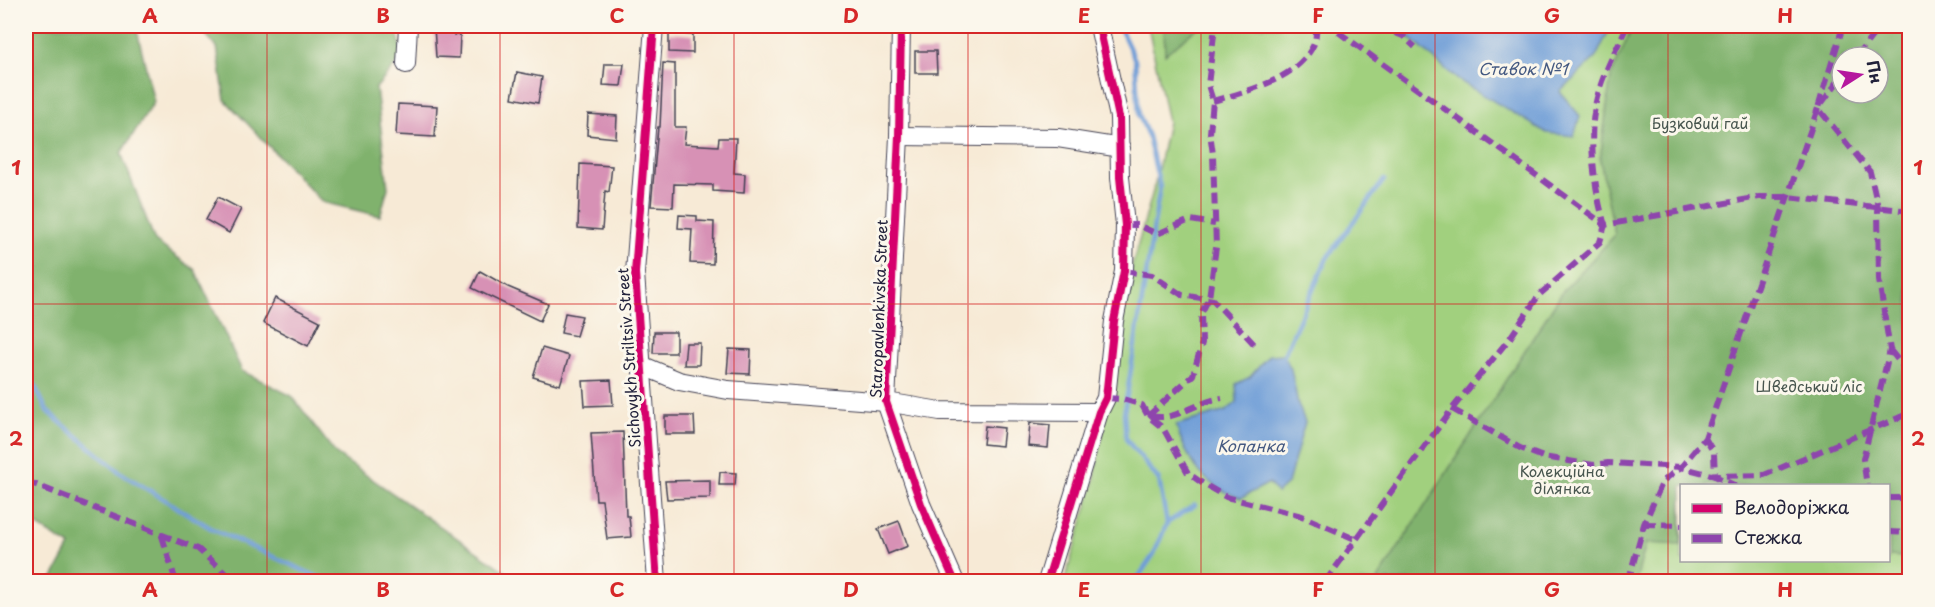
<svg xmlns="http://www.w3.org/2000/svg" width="1935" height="607" viewBox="0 0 1935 607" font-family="'Playpen Sans',sans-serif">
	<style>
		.green { fill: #a1d07e; stroke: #62795c; stroke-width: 1.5; fill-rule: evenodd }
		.forest { fill: #80b26d; stroke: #516a54; stroke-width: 1.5; fill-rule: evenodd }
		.water { fill: #6e9dd7; stroke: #486089; stroke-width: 1.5 }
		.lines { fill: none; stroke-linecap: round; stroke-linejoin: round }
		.stream { stroke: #6e9dd7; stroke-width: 4.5 }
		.building { fill: #d791b5 }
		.minor-casing { stroke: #424052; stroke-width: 20 }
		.minor { stroke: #fff; stroke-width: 18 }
		.quiet { stroke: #8e44ad; stroke-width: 6; stroke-dasharray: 12 6; stroke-linecap: butt }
		.cycleway-casing { stroke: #fbf7ec; stroke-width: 11 }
		.cycleway { stroke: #d6006c; stroke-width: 8 }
		.grid { fill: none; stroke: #d62828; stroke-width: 1.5; stroke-opacity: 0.55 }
		.labels { text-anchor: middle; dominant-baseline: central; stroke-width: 6; stroke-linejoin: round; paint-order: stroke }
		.park-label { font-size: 15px; fill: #48564f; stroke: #fbf7ec }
		.street-label { font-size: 15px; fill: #22223b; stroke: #fbf7ec }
		.water-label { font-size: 16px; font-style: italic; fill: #445981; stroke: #fbf7ec }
		.neatline { fill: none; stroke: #d62828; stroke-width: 2 }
		.grid-label { font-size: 20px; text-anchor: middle; font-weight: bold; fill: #d62828 }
	</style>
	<rect width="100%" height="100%" fill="#fbf7ec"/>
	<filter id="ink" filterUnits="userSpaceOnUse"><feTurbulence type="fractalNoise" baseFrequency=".0167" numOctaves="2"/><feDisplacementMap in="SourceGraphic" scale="12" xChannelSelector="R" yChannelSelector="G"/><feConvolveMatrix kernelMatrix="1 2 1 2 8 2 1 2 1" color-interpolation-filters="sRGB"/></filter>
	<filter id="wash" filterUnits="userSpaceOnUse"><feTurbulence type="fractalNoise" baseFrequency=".008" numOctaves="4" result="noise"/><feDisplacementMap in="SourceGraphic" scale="24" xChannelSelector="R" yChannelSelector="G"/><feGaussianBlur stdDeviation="1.35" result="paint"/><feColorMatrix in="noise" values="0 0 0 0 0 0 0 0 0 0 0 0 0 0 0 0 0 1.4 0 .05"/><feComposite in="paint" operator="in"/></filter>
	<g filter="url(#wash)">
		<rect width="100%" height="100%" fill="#f7ead6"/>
		<path class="green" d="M1148,26h761l-21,460h-206v74h206l1,-4 20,1v24l-845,1 30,-99 32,-196 29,-103 13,-62zM1842,57h36v36h-36z"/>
		<g class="forest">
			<path d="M26,26h110l18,76 -33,51 34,88 40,29 47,101 50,25 44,58 183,127h-468l19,-35 -44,-27z"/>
			<path d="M198,26h172l4,5 23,1 9,32 -9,-1 -21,25 12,100 -8,28 -58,-14 -97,-102 -8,-53z"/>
			<path d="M1164,26h36l-35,28z"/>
			<path d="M1633,26h276v531l-20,-1 -1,-70h-206l-1,59 -35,-2 -10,38h-259l186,-290 52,-56 -15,-75 11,-84zM1842,57h36v36h-36z"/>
		</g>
		<g class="water">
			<path d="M1415,26h196l-15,31 -36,35 20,24 -6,20 -27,-3 -89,-53 -48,-42z"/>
			<path d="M1283,354l8,15 7,35 7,18 -17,61 -11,10 -8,-10 -28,15c-37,-11 -54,-37 -65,-73l50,-14 11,-9 -1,-18 14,-7 19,-22z"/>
		</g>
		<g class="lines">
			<g class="stream">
				<path d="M1119,26l16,34 4,55 9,21 12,51 -36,226 2,26 33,41 8,43 -13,31 -19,28"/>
				<path d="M1282,359l45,-101 57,-78"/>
				<path d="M26,368l21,43 74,62 93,57 115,52"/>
				<path d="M1167,523l28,-18"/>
			</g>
		</g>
		<g id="blocks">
			<g class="building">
				<path d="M434,27l21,1 -1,7h6l-1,23 -23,-1z"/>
				<path d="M669,33l24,2v18l-24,-1z"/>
				<path d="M915,51h21l1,22h-22z"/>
				<path d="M663,63l12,1v63h11l-2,17 34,2 1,-8h17l-2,35 11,1 -1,19 -31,-2v-6l-39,-1 -1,23 -22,-1 7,-79h2z"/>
				<path d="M605,64h19l-3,22 -18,-1z"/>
				<path d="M517,72l25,5 -4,26 -26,-5z"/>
				<path d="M398,104l39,2 -2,31 -39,-2z"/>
				<path d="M588,114l29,2 -1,22 -29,-3z"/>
				<path d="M580,164l32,2 -3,26 -4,-1 -3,39 -24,-2z"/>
				<path d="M218,197l23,12 -12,24 -23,-13z"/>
				<path d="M679,215l18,1v5l17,1 -1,42 -23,-1 2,-34 -14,-1z"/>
				<path d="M480,271l28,16 40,17 -8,17 -68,-33z"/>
				<path d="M275,298l45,23 -12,25 -45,-23z"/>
				<path d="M565,313l17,3 -6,20 -15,-3z"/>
				<path d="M654,332h22v21h-23z"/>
				<path d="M686,343h14l-1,22h-15z"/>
				<path d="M542,348l27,8 -9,29 -27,-8z"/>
				<path d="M729,349l22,1 -1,24 -23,-1z"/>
				<path d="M611,380l2,25 -28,1 -2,-25z"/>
				<path d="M665,416h29l1,18h-30z"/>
				<path d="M1030,423l20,2 -2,23 -20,-2z"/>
				<path d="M985,426l19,2 -2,18 -19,-2z"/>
				<path d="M623,432l3,84h3l2,21 -24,2 -5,-39h-6l-5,-67z"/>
				<path d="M720,472l16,1 -1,12h-16z"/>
				<path d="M710,480v18l-43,1 -2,-18z"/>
				<path d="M899,521l9,25 -20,8 -10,-25z"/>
			</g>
		</g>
	</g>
	<g filter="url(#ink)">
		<use href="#blocks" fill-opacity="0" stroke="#424052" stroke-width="1.5"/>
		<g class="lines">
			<g class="minor-casing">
				<g id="minor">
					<path d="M654,26l-19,247 22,309"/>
					<path d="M901,26l-2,110 -13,266 35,102 34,78"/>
					<path d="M406,64l2,-38"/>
					<path d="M899,136l159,2 63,10"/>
					<path d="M641,365l38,16 49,9 158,12 54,9 159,1"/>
					<path d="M1047,582l52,-170 7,-14 8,-77 10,-50 1,-46 -5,-48 -1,-60 -20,-91"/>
				</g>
			</g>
			<use href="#minor" class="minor"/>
			<g class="quiet">
				<path d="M1378,26l25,10 12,11"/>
				<path d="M1627,26c-13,28 -29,56 -33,87 -5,32 1,81 11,112l154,-28h29l122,14"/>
				<path d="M1843,26l-25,82 52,64 8,35 1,73 11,70 -27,109 4,27"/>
				<path d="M1856,57l24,-31"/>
				<path d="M1213,101c34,-10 84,-21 101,-57 2,-5 2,-13 3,-18"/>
				<path d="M1125,225h13l19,9 33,-14 25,4"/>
				<path d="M1124,271l28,4 30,20 31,5 41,44"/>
				<path d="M1890,350l20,25"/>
				<path d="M1106,398l17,1 19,6 6,11 15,12 25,45 14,10 24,14 76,19 53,23"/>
				<path d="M1452,409l68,39 23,9 51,8 14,-2 73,4 34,9 49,-1 146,-62"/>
				<path d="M1148,416l45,-41 9,-32 -1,-29 8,-16 7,-51 -3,-93 -3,-21 3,-32 -5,-16 7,-59"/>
				<path d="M1151,416c25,6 46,-15 71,-18"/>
				<path d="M1705,438l9,15 1,23 21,10"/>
				<path d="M26,481l172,68 37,33"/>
				<path d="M1888,498h22"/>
				<path d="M1644,524l38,1"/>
				<path d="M1888,532l22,1"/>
				<path d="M162,536l14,46"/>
				<path d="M1325,582l127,-173 58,-71 29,-43 61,-53 5,-17 -275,-199"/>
				<path d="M1628,582l16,-58 19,-43 18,-14 24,-29 113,-330 24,-32"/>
			</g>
			<g class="cycleway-casing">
				<g id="cycleway">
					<path d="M654,26l-19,247 22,309"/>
					<path d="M901,26l-2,110 -13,266 35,102 34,78"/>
					<path d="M1047,582l52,-170 7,-14 8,-77 10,-50 1,-46 -5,-48 -1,-60 -20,-91"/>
				</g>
			</g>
			<use href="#cycleway" class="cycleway"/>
		</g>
	</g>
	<path class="grid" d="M267,26v556M500,26v556M734,26v556M968,26v556M1201,26v556M1435,26v556M1668,26v556M26,304h1884"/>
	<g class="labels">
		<g class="park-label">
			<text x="1700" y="122">Бузковий гай</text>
			<text x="1809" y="385">Шведський ліс</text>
			<text x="1562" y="470">Колекційна<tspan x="1562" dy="17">ділянка</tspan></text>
		</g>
		<g class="street-label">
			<text transform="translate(878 309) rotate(-88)">Staropavlenkivska Street</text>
			<text transform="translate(628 358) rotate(-94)">Sichovykh Striltsiv Street</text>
		</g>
		<g class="water-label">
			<text x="1523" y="68">Ставок №1</text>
			<text x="1251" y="445">Копанка</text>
		</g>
	</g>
	<rect width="1935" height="607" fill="none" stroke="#fbf7ec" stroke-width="66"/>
	<rect x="1680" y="484" width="210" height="78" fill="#fbf7ec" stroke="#a4a2a5" stroke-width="1.5"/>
	<rect x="1692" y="504" width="30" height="9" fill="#d6006c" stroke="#a4a2a5" stroke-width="1.5"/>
	<text x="1734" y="514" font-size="18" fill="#22223b">Велодоріжка</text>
	<rect x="1692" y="534" width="30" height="9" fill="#8e44ad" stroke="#a4a2a5" stroke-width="1.5"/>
	<text x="1734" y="544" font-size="18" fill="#22223b">Стежка</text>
	<g transform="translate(1860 75) rotate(78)"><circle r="28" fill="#fbf7ec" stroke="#a4a2a5" stroke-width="1.5"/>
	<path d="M0-4.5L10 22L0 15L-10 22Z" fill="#b5179e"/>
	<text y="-9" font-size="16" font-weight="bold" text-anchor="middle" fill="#22223b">Пн</text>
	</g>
	<rect x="33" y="33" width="1869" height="541" class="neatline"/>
	<g class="grid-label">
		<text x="150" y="23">A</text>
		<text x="383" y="23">B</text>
		<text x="617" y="23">C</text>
		<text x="851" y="23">D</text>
		<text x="1084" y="23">E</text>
		<text x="1318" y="23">F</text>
		<text x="1552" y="23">G</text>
		<text x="1785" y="23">H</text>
		<text x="16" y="175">1</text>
		<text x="1918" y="175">1</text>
		<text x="16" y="446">2</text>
		<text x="1918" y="446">2</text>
		<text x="150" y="597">A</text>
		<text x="383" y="597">B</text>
		<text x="617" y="597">C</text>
		<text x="851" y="597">D</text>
		<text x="1084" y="597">E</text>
		<text x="1318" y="597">F</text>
		<text x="1552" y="597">G</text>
		<text x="1785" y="597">H</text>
	</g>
</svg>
